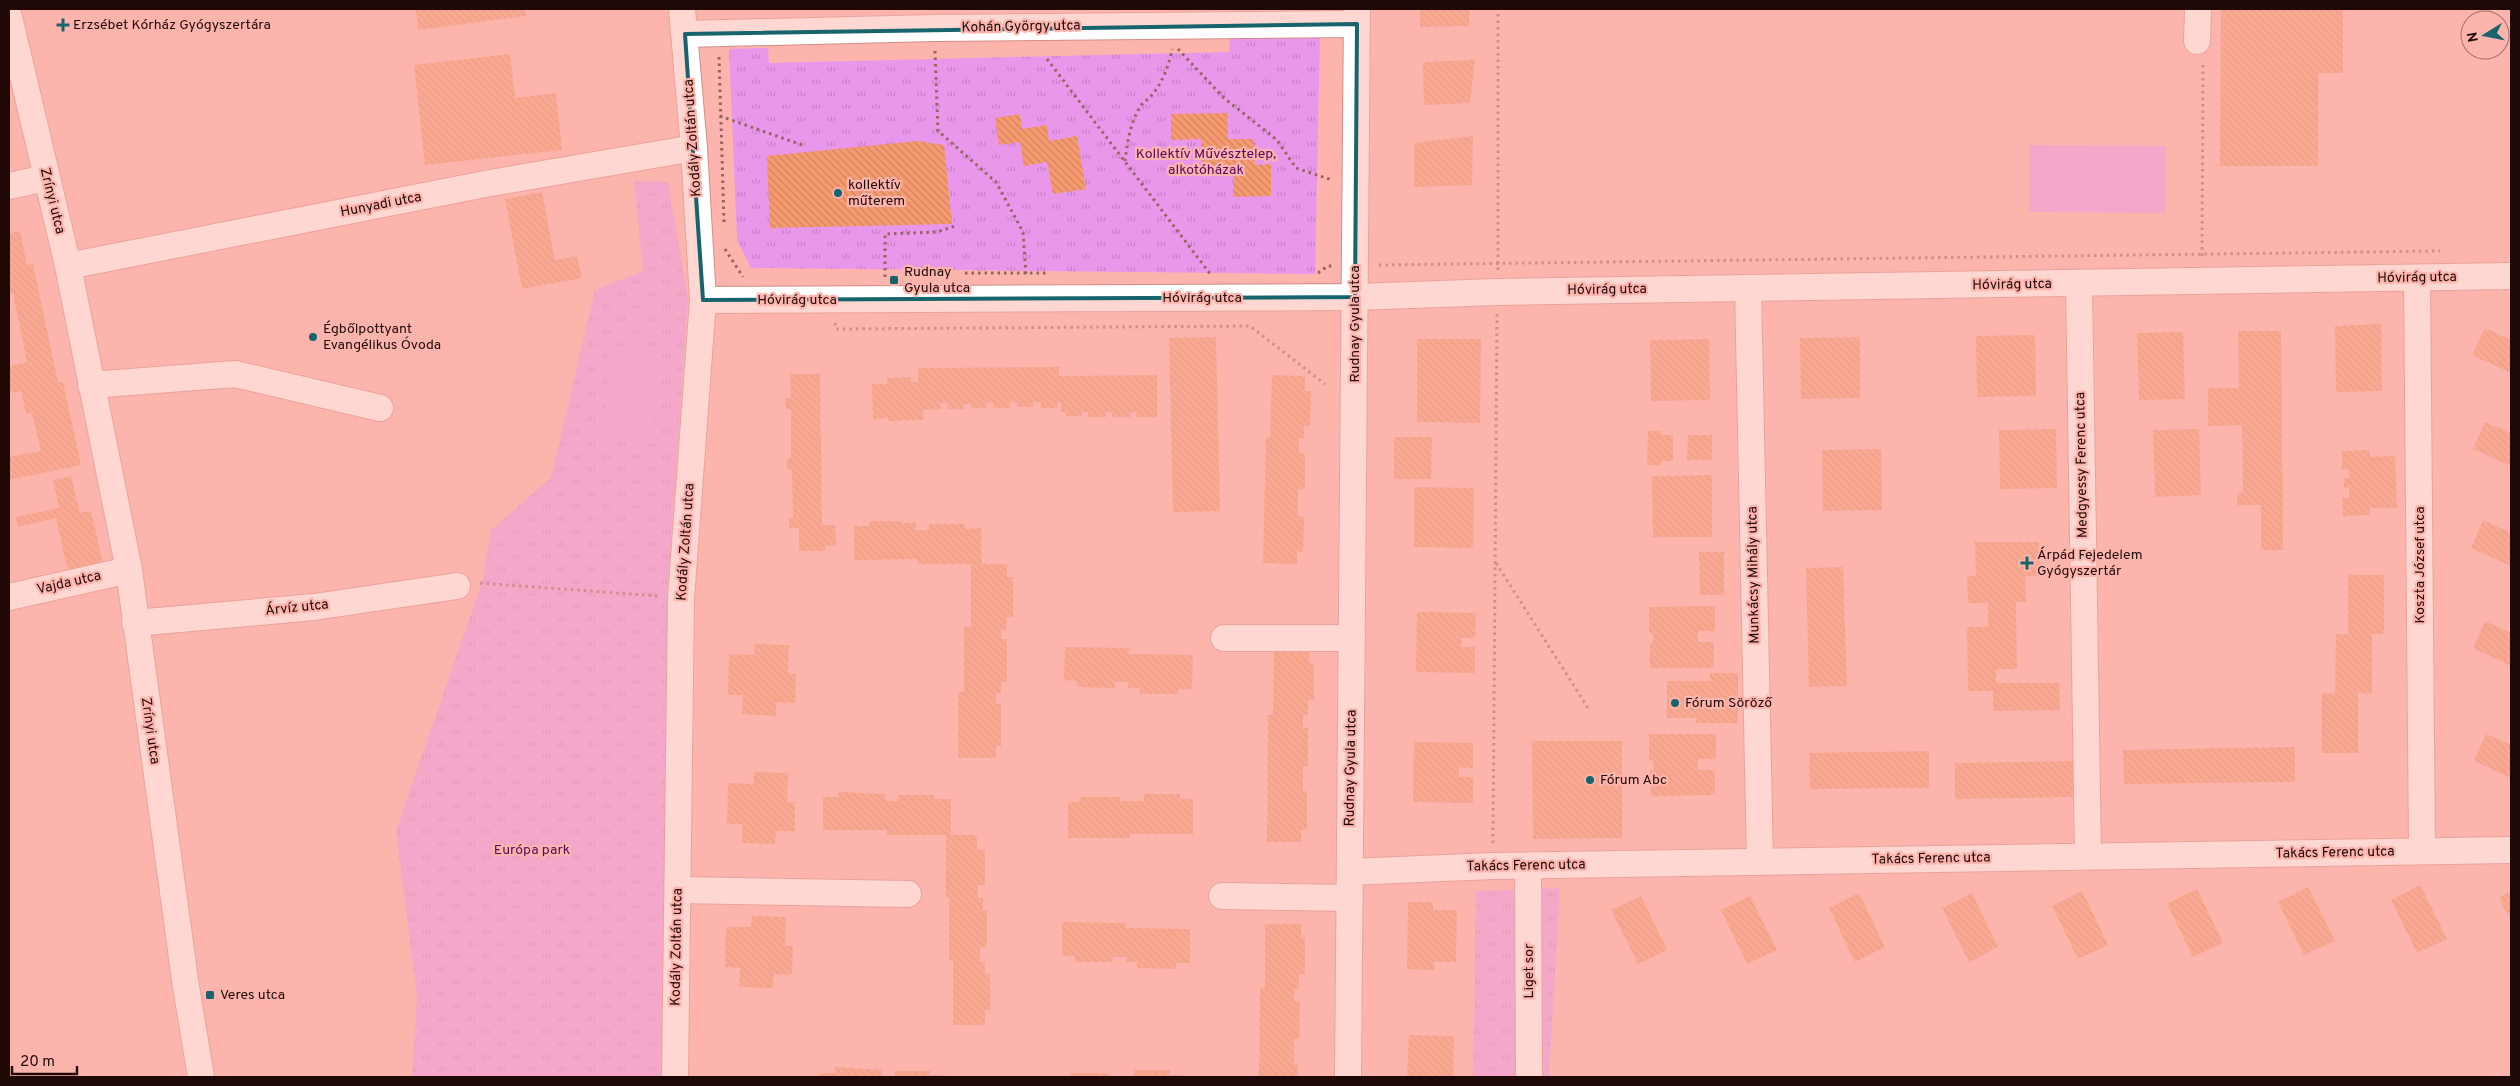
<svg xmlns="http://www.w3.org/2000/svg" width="2520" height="1086" viewBox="0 0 2520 1086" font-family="Overpass,sans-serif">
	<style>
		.grass { fill: url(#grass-tufts) }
		.pitch { fill: #e897eb }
		.building { fill: url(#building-back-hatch) }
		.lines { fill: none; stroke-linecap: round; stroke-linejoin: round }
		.minor-casing { stroke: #d38d86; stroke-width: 28 }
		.path { stroke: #95635f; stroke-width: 3; stroke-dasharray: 2.5 4; stroke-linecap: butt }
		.minor { stroke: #fff; stroke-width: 26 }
		.marked { fill: none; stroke: #17646c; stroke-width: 4; stroke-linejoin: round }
		.poi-dot { fill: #17646c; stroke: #fdb4ad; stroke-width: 2 }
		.labels { text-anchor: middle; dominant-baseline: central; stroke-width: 4.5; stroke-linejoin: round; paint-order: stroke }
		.poi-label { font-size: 14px; fill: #200807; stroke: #fdb4ad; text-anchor: start }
		.street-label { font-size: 14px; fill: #200807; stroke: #fdb4ad }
		.park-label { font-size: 14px; fill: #59055e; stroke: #fdb4ad }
	</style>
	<defs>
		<pattern id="grass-tufts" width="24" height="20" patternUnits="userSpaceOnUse" patternTransform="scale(1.25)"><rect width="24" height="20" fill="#e897eb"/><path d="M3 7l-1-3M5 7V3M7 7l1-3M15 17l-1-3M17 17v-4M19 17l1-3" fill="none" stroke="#c781c8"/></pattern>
		<pattern id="building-back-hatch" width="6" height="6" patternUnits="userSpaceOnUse" patternTransform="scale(1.25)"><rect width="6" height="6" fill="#f69a6f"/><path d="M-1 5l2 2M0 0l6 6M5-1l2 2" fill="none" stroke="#d3835f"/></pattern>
	</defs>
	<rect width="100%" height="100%" fill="#fdb4ad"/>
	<g class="grass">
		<path d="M1230,36h90l-5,238 -564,-6 -14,-28 -8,-191 39,-1 1,15 460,-11z"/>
		<path d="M634,181l34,1 20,116 -21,299 -4,480h-251l5,-80 -21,-166 86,-249 9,-52 60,-52 44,-188 48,-19z"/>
		<path d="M1560,888l-11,189h-76l3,-186z"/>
	</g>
	<g class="pitch">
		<path d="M2029,145l137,1v67l-137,-1z"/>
		<path d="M609,346l49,3 -6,95 -48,-3z"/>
	</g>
	<g class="building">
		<path d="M416,9h109l1,7 -108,14z"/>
		<path d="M1420,9h49v17l-49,1z"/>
		<path d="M2221,9h122v64h-25v93h-98z"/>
		<path d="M510,54l5,44 41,-5 6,57 -137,15 -11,-100z"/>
		<path d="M1475,60l-5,43 -46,2 -1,-43z"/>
		<path d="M1227,113l1,26h26l1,26 16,-1v32l-38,1v-30h-31l-1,-28 -30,1v-26z"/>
		<path d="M1020,114l2,15 25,-4 2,16 28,-5 9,53 -33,5 -6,-32 -23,4 -4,-24 -21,3 -4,-27z"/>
		<path d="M1473,136l-1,49 -58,2v-44z"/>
		<path d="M917,141l27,4 8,79 -182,4 -3,-72z"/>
		<path d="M542,192l13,68 22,-4 5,22 -60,11 -17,-90z"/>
		<path d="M20,231l7,34 6,-1 25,119 5,-1 18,83 -72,15v-23l32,-6 -9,-38 -6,1 -5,-23 -12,2v-27l18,-4 -14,-69 -4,1v-61z"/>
		<path d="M2381,324l1,67 -46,1 -1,-66z"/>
		<path d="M2485,328l26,12v33l-39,-18z"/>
		<path d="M2238,331h43l2,219h-22v-45h-24v-12h6l-1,-68 -34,1v-38h31z"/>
		<path d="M2183,332l2,67 -46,1 -2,-67z"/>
		<path d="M2035,335l1,61 -59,1 -1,-61z"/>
		<path d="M1216,337l4,174 -47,1 -4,-174z"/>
		<path d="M1860,337v61l-59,1 -1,-61z"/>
		<path d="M1417,339h64l-1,84 -63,-1z"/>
		<path d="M1709,339l1,61 -59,1 -1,-61z"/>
		<path d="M1059,367v9l98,-1v42h-21v-5h-6v5h-18v-5h-6v5h-18v-5h-6v4h-16v-4h-5v-10h-4v6h-16v-6h-8v5h-16l1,-5h-8v6h-17l1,-5h-7v5h-16v-4h-7v5h-17v-6h-7l1,6 -18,1 1,10 -36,1v-3l-15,1 -1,-35h15v-6l24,-1v5h7v-14z"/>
		<path d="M790,374h30l2,151h13l1,20 -11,1v5h-26v-23h-10v-10h4l-1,-49h-5v-10l4,-1v-49h-5v-11h5z"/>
		<path d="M1272,375l33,1v15h6l-1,35h-6v12h-5v15l6,1v35h-7v27l6,1 -1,35 -6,-1v13l-34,-1 3,-125h4z"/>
		<path d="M2485,422l26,11v33l-38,-17z"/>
		<path d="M2056,429l1,59 -57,1 -1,-59z"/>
		<path d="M2199,429l2,66 -46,2 -2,-67z"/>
		<path d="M1648,431h13v4h12v26h-12v4h-14z"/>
		<path d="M1688,435h24v25h-25z"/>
		<path d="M1394,437h38l-1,42h-37z"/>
		<path d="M1881,449l1,61 -59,1 -1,-61z"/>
		<path d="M2370,450v7l25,-1 2,52h-27v7l-27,1 -1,-18h7v-11l-5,1v-10h5v-9h-7v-18z"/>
		<path d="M1712,475v62h-59l-1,-61z"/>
		<path d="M71,476l9,37 11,-2 12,53 -35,8 -12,-54 -38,9 -2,-10 43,-9 -6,-28z"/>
		<path d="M1414,487l60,1 -1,60 -59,-1z"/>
		<path d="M2483,520l28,13v33l-40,-18z"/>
		<path d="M869,521h34l-1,2h14v7h13v-6h35l1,5 16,-1 1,36h25v13h6v40h-6l-1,13h-5v9h6v43h-6v11h-5v11h5v42l-5,-1v13h-38v-66h6v-65h7v-63h-53l-1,-5 -63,1v-34h15z"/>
		<path d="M1975,542h64l1,34h-15l1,26h-10l1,67h-21v14h63l1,27 -67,1v-20h-25l-1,-64h21v-24h-20l-1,-27h9z"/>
		<path d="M1699,552h25v43h-24z"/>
		<path d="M1843,567l4,119 -38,1 -3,-119z"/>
		<path d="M2348,575h36v59h-12v60l-14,-1v60h-36v-60l13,1 1,-60h12z"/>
		<path d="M1715,606v25h-17v11h16v26h-64v-25l3,-1v-9h-4v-26z"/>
		<path d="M1417,612l59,1 -1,25h-14v9h14v26l-59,-1z"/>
		<path d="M2485,621l26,12v33l-38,-18z"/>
		<path d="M755,644l34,1 -1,28 8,1 -1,29 -19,-1v14l-34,-2 1,-19h-15l1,-41 25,1z"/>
		<path d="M1065,647l64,1 -1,6 65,1 -1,34h-14v5h-39l1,-6h-12v-6h-13v6l-38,-1v-6l-13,-1z"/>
		<path d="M1274,650h35v13h5v37h-6v15h-5v13h5v38h-5v25h4v39h-6v12h-34l1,-127h5z"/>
		<path d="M1710,673h28v50h-42v-5h-29v-37h43z"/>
		<path d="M1649,734h67v25h-18v11h17v25l-64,1 -1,-26h4l-1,-10 -4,1z"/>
		<path d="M2486,734l25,11v33l-37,-17z"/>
		<path d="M1532,741h90v97l-89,1z"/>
		<path d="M1414,742l59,1v25l-14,-1v10h14v26l-60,-1z"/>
		<path d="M2295,747v35l-171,2 -1,-34z"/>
		<path d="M1929,751v37l-119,1 -1,-36z"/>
		<path d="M2074,761l1,36 -120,2v-36z"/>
		<path d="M754,772l34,1 -1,29h8v29h-19l-1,13 -33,-1v-19h-15l1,-41 26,1z"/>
		<path d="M838,792l47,2 1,7h12v-6h36v4h17v36h26v15h8v35h-7v13h5v12h4v37h-7v15h5v12h5v36h-5v15h-32v-65h-4v-63h-3v-62h-59v-5h-64v-33h15z"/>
		<path d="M1144,794h36v5h13v35h-63v4h-62v-36h12v-5h40v4h24z"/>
		<path d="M2420,885l27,54 -30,14 -26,-53z"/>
		<path d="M2308,887l27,54 -31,14 -26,-53z"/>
		<path d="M2197,889l26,54 -30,14 -26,-53z"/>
		<path d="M2082,891l26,54 -30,14 -26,-53z"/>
		<path d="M2511,891v29l-12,-22z"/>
		<path d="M1859,893l26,54 -30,15 -26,-54z"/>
		<path d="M1972,893l26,54 -29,15 -27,-54z"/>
		<path d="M1641,896l26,54 -29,14 -27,-54z"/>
		<path d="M1750,896l27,54 -30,14 -26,-54z"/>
		<path d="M1408,902h25v8h24l-1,52h-22v8l-27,-1z"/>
		<path d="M752,916l34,1 -1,29h8l-1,29 -18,-1 -1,14 -34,-1 1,-19 -15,-1 1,-40h25z"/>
		<path d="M1062,922l64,1v5l64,1v34h-14v6l-39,-1v-6h-11v-5h-13v5h-38v-6h-13z"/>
		<path d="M1265,924h36v13h4v37h-6v15h-5v12h6l-1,38h-5v25l4,1v12h-39l1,-89h5z"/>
		<path d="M1409,1035l45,1 -1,41h-46z"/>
		<path d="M835,1067l47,3v7h-62v-4h15z"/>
		<path d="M1134,1070h36v5h13v2h-49z"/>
		<path d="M895,1071h35v4h17v2h-52z"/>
		<rect x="1070" y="1073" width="40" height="4"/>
	</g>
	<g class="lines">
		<g class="minor-casing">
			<g id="minor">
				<path d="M9,17l59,249 61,304 57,417 15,90"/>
				<path d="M685,34l249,-6 423,-4"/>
				<path d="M2197,41l1,-32"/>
				<path d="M9,186l37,-8"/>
				<path d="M68,266l417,-82 209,-36"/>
				<path d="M2417,278l5,573"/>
				<path d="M2079,284l9,572"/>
				<path d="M1748,288l12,574"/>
				<path d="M703,300l652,-3 142,-5 1014,-16"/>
				<path d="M91,385l144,-11 145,34"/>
				<path d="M9,597l120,-27"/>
				<path d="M135,623l179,-16 143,-21"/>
				<path d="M1224,638h128"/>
				<path d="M1528,866l1,211"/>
				<path d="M1350,872l143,-6 1018,-16"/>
				<path d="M678,890l230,4"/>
				<path d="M1222,896l128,2"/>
				<path d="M675,1077l6,-478 22,-299 -9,-152 -12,-139"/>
				<path d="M1348,1077l9,-1068"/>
			</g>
		</g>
		<g class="path">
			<path d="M1178,49l46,49 53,42 19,28 36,12"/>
			<path d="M935,51l3,80 58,51 27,50 3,42"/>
			<path d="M719,57l5,166"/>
			<path d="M1047,59l164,216"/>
			<path d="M720,116l85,30"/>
			<path d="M1125,161c2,-17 5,-37 14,-52 3,-7 9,-9 13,-14 11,-13 17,-30 20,-46"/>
			<path d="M725,249l18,28"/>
			<path d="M2202,256l1,-194"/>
			<path d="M1379,265l1061,-14"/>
			<path d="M1498,270v-261"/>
			<path d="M965,273h81"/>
			<path d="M1318,273l10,-7h5"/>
			<path d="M885,277v-43l52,-2 21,-7"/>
			<path d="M835,323l1,6 414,-3 75,58"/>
			<path d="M1496,563l92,145"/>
			<path d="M480,583l178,13"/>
			<path d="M1493,843l4,-529"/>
		</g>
		<use href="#minor" class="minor"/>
	</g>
	<path d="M0 0H2520V1086H0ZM1357,24l-2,273 -652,3 -18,-266z" fill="#fdb4ad" fill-opacity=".55" fill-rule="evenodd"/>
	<path class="marked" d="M1357,24l-2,273 -652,3 -18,-266z"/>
	<g class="poi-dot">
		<path d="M60.5 17.5h5v5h5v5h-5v5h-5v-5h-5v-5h5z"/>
		<circle cx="838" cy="193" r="5"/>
		<rect x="889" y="275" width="10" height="10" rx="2.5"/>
		<circle cx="313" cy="337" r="5"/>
		<path d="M2024.5 555.5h5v5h5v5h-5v5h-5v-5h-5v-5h5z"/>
		<circle cx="1675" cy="703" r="5"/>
		<circle cx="1590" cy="780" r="5"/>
		<rect x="205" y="990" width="10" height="10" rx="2.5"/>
	</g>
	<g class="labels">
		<g class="poi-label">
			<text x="73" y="25">Erzsébet Kórház Gyógyszertára</text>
			<text x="848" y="185">kollektív<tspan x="848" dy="16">műterem</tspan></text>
			<text x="904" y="272">Rudnay<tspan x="904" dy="16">Gyula utca</tspan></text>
			<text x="323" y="329">Égbőlpottyant<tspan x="323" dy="16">Evangélikus Óvoda</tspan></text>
			<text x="2037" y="555">Árpád Fejedelem<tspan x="2037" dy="16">Gyógyszertár</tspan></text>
			<text x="1685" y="703">Fórum Söröző</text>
			<text x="1600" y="780">Fórum Abc</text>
			<text x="220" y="995">Veres utca</text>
		</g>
		<g class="street-label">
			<text transform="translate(1021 27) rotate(-1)">Kohán György utca</text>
			<text transform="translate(693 138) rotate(-94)">Kodály Zoltán utca</text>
			<text transform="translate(52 201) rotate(76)">Zrínyi utca</text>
			<text transform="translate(381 205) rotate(-11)">Hunyadi utca</text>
			<text transform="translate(2417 278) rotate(-1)">Hóvirág utca</text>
			<text transform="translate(2012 285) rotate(-1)">Hóvirág utca</text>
			<text transform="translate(1607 290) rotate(-1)">Hóvirág utca</text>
			<text x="1202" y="298">Hóvirág utca</text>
			<text x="797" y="300">Hóvirág utca</text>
			<text transform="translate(1355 324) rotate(-90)">Rudnay Gyula utca</text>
			<text transform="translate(2082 465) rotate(-91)">Medgyessy Ferenc utca</text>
			<text transform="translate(686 542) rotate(-86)">Kodály Zoltán utca</text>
			<text transform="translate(2420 565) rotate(-90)">Koszta József utca</text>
			<text transform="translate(1754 575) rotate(-91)">Munkácsy Mihály utca</text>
			<text transform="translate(69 583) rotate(-13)">Vajda utca</text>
			<text transform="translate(297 608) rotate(-6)">Árvíz utca</text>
			<text transform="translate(150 731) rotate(82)">Zrínyi utca</text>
			<text transform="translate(1351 768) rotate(-89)">Rudnay Gyula utca</text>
			<text transform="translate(2335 853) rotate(-1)">Takács Ferenc utca</text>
			<text transform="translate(1931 859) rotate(-1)">Takács Ferenc utca</text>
			<text transform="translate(1526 866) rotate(-1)">Takács Ferenc utca</text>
			<text transform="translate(677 947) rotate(-89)">Kodály Zoltán utca</text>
			<text transform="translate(1529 971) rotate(-90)">Liget sor</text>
		</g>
		<g class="park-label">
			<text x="1206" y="154">Kollektív Művésztelep,<tspan x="1206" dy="16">alkotóházak</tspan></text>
			<text x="532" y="850">Európa park</text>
		</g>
	</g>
	<rect width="2520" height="1086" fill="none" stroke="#200807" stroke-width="20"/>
	<g transform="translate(2485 35) rotate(260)"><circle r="24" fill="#fdb4ad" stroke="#a56f6b"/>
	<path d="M0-4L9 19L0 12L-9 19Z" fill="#17646c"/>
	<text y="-8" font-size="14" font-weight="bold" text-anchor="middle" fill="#200807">N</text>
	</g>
	<path d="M12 1066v8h65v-8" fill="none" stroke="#200807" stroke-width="2.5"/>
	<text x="20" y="1066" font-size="15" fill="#200807" stroke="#fdb4ad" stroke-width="4" paint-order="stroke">20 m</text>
</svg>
